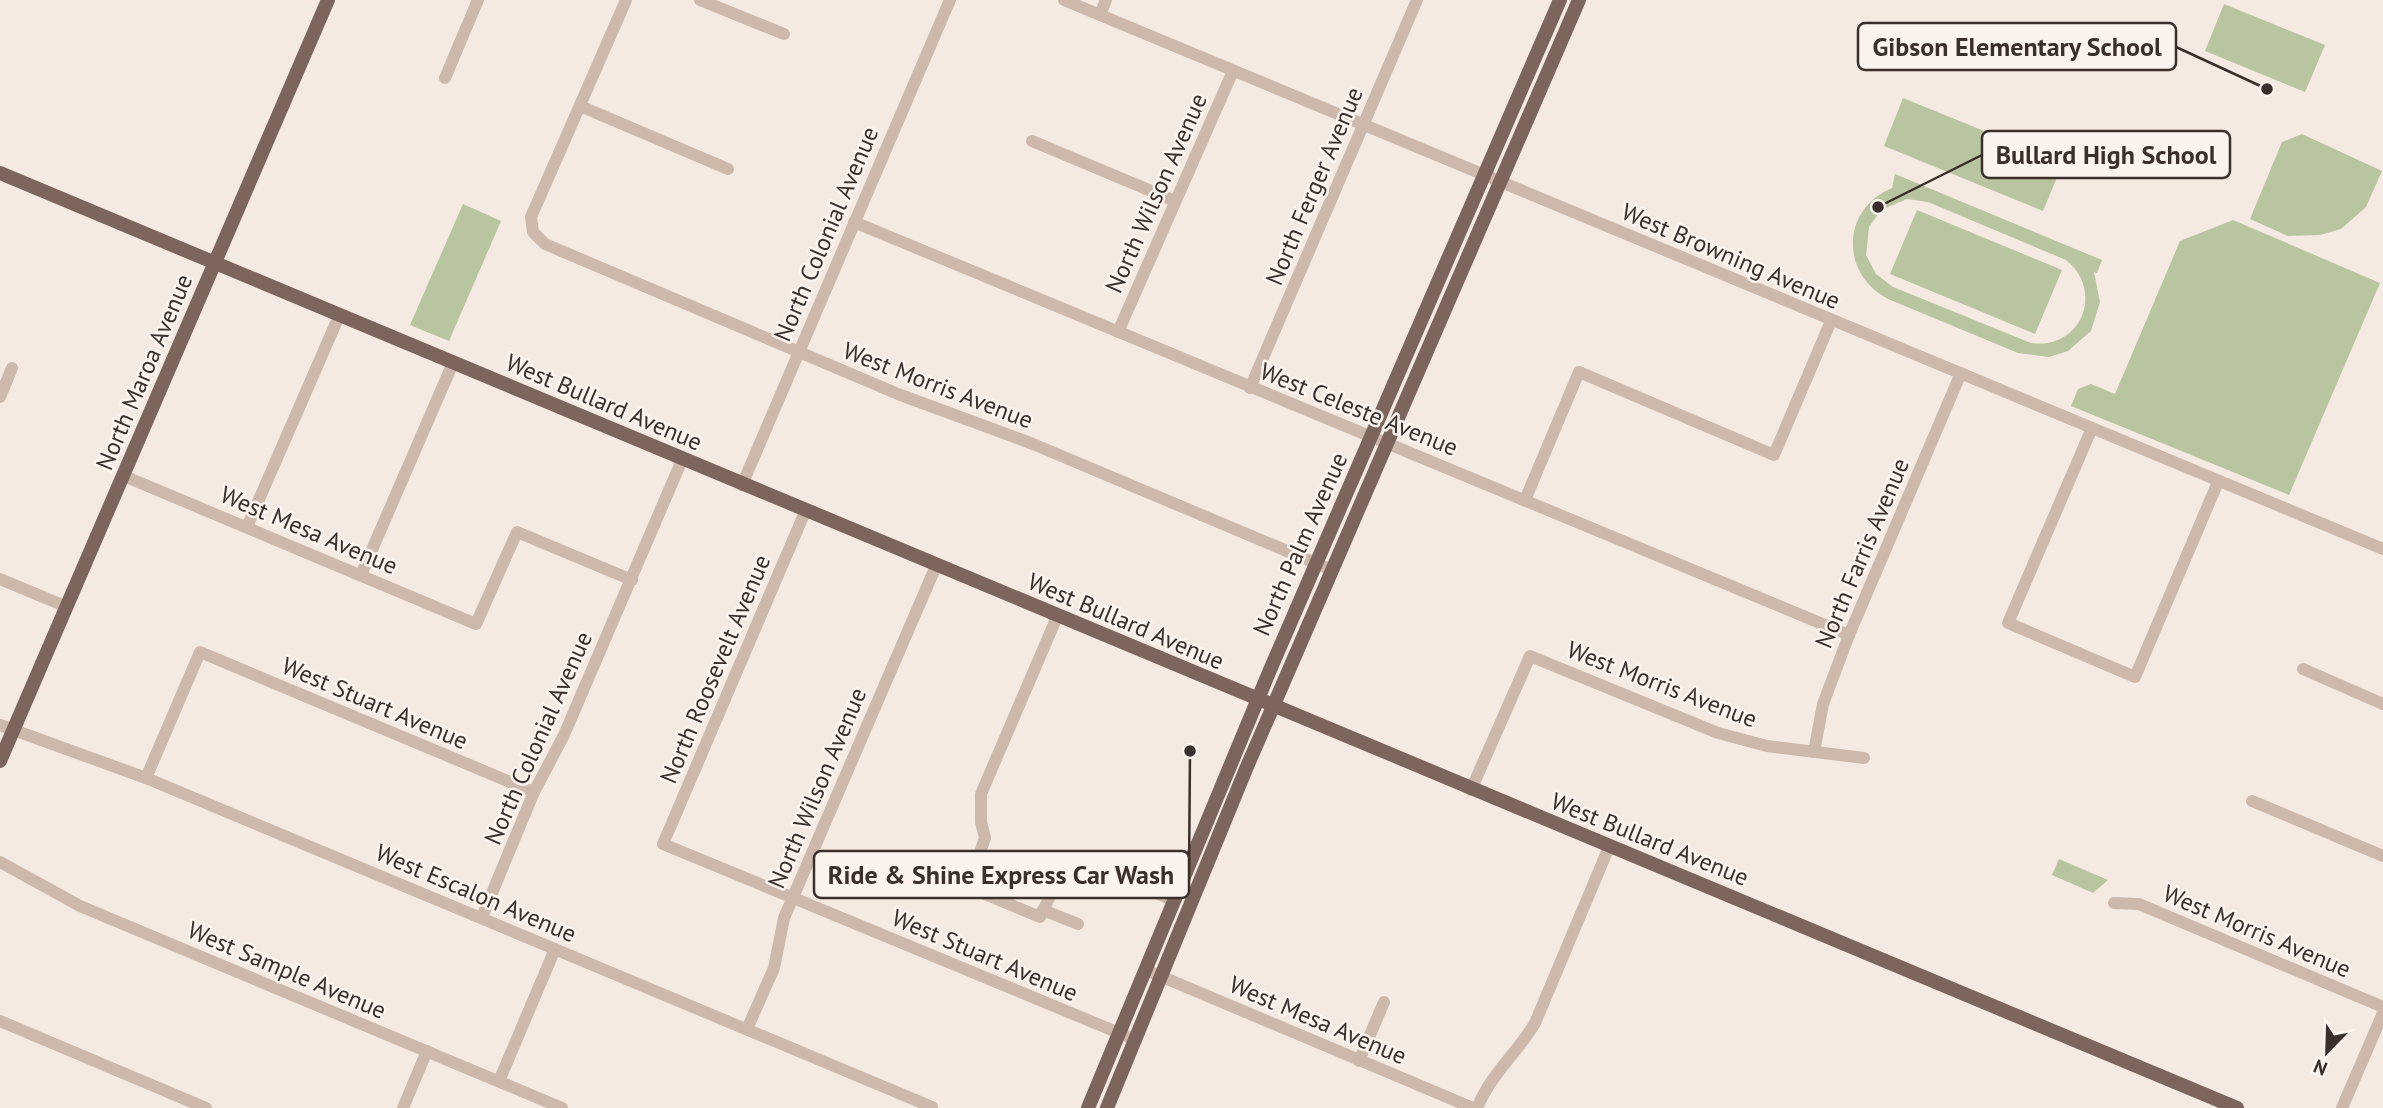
<svg xmlns="http://www.w3.org/2000/svg" width="2383" height="1108" viewBox="0 0 2383 1108" font-family="'PT Sans',sans-serif">
	<style>
		.green { fill: #b9c4a0; fill-rule: evenodd }
		.lines { fill: none; stroke-linecap: round; stroke-linejoin: round }
		.minor { stroke: #cdb9ac; stroke-width: 12 }
		.major { stroke: #7c655c; stroke-width: 14 }
		.labels { text-anchor: middle; dominant-baseline: central; stroke-width: 5; stroke-linejoin: round; paint-order: stroke }
		.street-label { font-size: 24px; fill: #3b2f2b; stroke: #fbf4ee }
		.leader { fill: none; stroke: #3b2f2b; stroke-width: 2.5 }
		.callout-dot { fill: #3b2f2b; stroke: #fbf4ee; stroke-width: 2.5 }
		.callout { fill: #fbf4ee; stroke: #3b2f2b; stroke-width: 2.5 }
		.callout-label { font-size: 26px; text-anchor: middle; font-weight: bold; fill: #3b2f2b }
	</style>
	<rect width="100%" height="100%" fill="#f4eae1"/>
	<g class="green">
		<path d="M2224,4l101,41 -20,47 -100,-41z"/>
		<path d="M1903,98l160,65 -20,48 -159,-65z"/>
		<path d="M2302,134l80,37 -16,36 -25,22 -21,6 -32,1 -38,-17 32,-77z"/>
		<path d="M1895,174l207,86 -5,13 -3,-1 6,30 -9,29 -23,20 -19,6 -31,-4 -130,-54c-48,-25 -47,-90 4,-111zM1907,199l21,3 138,58c39,31 15,90 -35,83l-138,-56 -17,-13 -10,-19 3,-28 12,-17z"/>
		<path d="M463,204l38,17 -52,120 -39,-16z"/>
		<path d="M1917,210l145,60 -27,64 -145,-60z"/>
		<path d="M2233,220l147,63 -91,212 -218,-89 7,-17 13,-5 24,10 65,-153z"/>
		<path d="M2059,859l49,21 -15,13 -41,-18z"/>
	</g>
	<g class="lines">
		<g class="minor">
			<path d="M626,0l-95,217 2,15 12,12 353,150 135,50 299,126"/>
			<path d="M700,0l84,34"/>
			<path d="M1064,0l1319,549"/>
			<path d="M1100,15l6,-15"/>
			<path d="M445,78l33,-78"/>
			<path d="M580,106l148,63"/>
			<path d="M1032,141l143,60"/>
			<path d="M854,222l995,413"/>
			<path d="M1118,332l115,-261"/>
			<path d="M1250,388l167,-388"/>
			<path d="M0,397l12,-29"/>
			<path d="M2092,428l-84,195 127,54 83,-195"/>
			<path d="M124,476l352,148 41,-92 115,48"/>
			<path d="M742,485l208,-485"/>
			<path d="M1525,500l54,-128 195,83 57,-134"/>
			<path d="M805,512l-142,332 473,196"/>
			<path d="M247,527l92,-211"/>
			<path d="M361,575l92,-212"/>
			<path d="M0,579l67,28"/>
			<path d="M1057,617l-76,177v28l4,16 -17,49 72,30 22,-46 4,-6 14,-4 93,39"/>
			<path d="M2303,669l80,35"/>
			<path d="M0,725l146,53 786,329"/>
			<path d="M1814,752l9,-48 26,-69 112,-262"/>
			<path d="M146,778l54,-126 334,140"/>
			<path d="M1471,790l59,-134 188,77 49,13 97,12"/>
			<path d="M2252,801l131,55"/>
			<path d="M0,862l80,44 482,202"/>
			<path d="M937,874l31,13"/>
			<path d="M2114,903l25,1 244,103"/>
			<path d="M1043,910l35,14"/>
			<path d="M482,917l52,-125 30,-57 118,-275"/>
			<path d="M1146,970l327,138"/>
			<path d="M0,1021l206,87"/>
			<path d="M747,1029l27,-61 10,-50 152,-352"/>
			<path d="M1359,1061l25,-59"/>
			<path d="M499,1081l56,-132"/>
			<path d="M403,1108l24,-57"/>
			<path d="M1477,1108c15,-36 39,-53 58,-85l74,-176"/>
			<path d="M2342,1108l41,-95"/>
		</g>
		<g class="major">
			<path d="M0,173l2237,935"/>
			<path d="M0,761l328,-761"/>
			<path d="M1088,1108l182,-438 290,-670"/>
			<path d="M1107,1108l139,-339 333,-769"/>
		</g>
	</g>
	<g class="labels">
		<g class="street-label">
			<text transform="translate(1314 186) rotate(-67)">North Ferger Avenue</text>
			<text transform="translate(1156 193) rotate(-66)">North Wilson Avenue</text>
			<text transform="translate(826 234) rotate(-67)">North Colonial Avenue</text>
			<text transform="translate(1731 256) rotate(23)">West Browning Avenue</text>
			<text transform="translate(144 372) rotate(-67)">North Maroa Avenue</text>
			<text transform="translate(938 385) rotate(21)">West Morris Avenue</text>
			<text transform="translate(604 402) rotate(23)">West Bullard Avenue</text>
			<text transform="translate(1359 409) rotate(22)">West Celeste Avenue</text>
			<text transform="translate(309 530) rotate(23)">West Mesa Avenue</text>
			<text transform="translate(1300 544) rotate(-66)">North Palm Avenue</text>
			<text transform="translate(1862 553) rotate(-67)">North Farris Avenue</text>
			<text transform="translate(1126 621) rotate(23)">West Bullard Avenue</text>
			<text transform="translate(715 669) rotate(-67)">North Roosevelt Avenue</text>
			<text transform="translate(1662 684) rotate(21)">West Morris Avenue</text>
			<text transform="translate(375 703) rotate(23)">West Stuart Avenue</text>
			<text transform="translate(538 738) rotate(-66)">North Colonial Avenue</text>
			<text transform="translate(817 788) rotate(-67)">North Wilson Avenue</text>
			<text transform="translate(1650 839) rotate(22)">West Bullard Avenue</text>
			<text transform="translate(476 893) rotate(23)">West Escalon Avenue</text>
			<text transform="translate(2257 931) rotate(23)">West Morris Avenue</text>
			<text transform="translate(985 955) rotate(23)">West Stuart Avenue</text>
			<text transform="translate(287 970) rotate(23)">West Sample Avenue</text>
			<text transform="translate(1318 1020) rotate(23)">West Mesa Avenue</text>
		</g>
	</g>
	<path class="leader" d="M2267 89L2176 47M1878 207L1982 155M1190 751L1189 875"/>
	<g class="callout-dot">
		<circle cx="2267" cy="89" r="7"/>
		<circle cx="1878" cy="207" r="7"/>
		<circle cx="1190" cy="751" r="7"/>
	</g>
	<g class="callout">
		<rect x="1858" y="23" width="318" height="47" rx="7"/>
		<rect x="1982" y="131" width="248" height="47" rx="7"/>
		<rect x="814" y="851" width="375" height="47" rx="7"/>
	</g>
	<g class="callout-label">
		<text x="2017" y="56">Gibson Elementary School</text>
		<text x="2106" y="164">Bullard High School</text>
		<text x="1001" y="884">Ride &amp; Shine Express Car Wash</text>
	</g>
	<g transform="translate(2327 1052) rotate(203)" stroke="#fbf4ee" stroke-width="5" paint-order="stroke">
	<path d="M0-5L12 26L0 18L-12 26Z" fill="#3b2f2b"/>
	<text y="-10" font-size="19" font-weight="bold" text-anchor="middle" fill="#3b2f2b">N</text>
	</g>
</svg>
